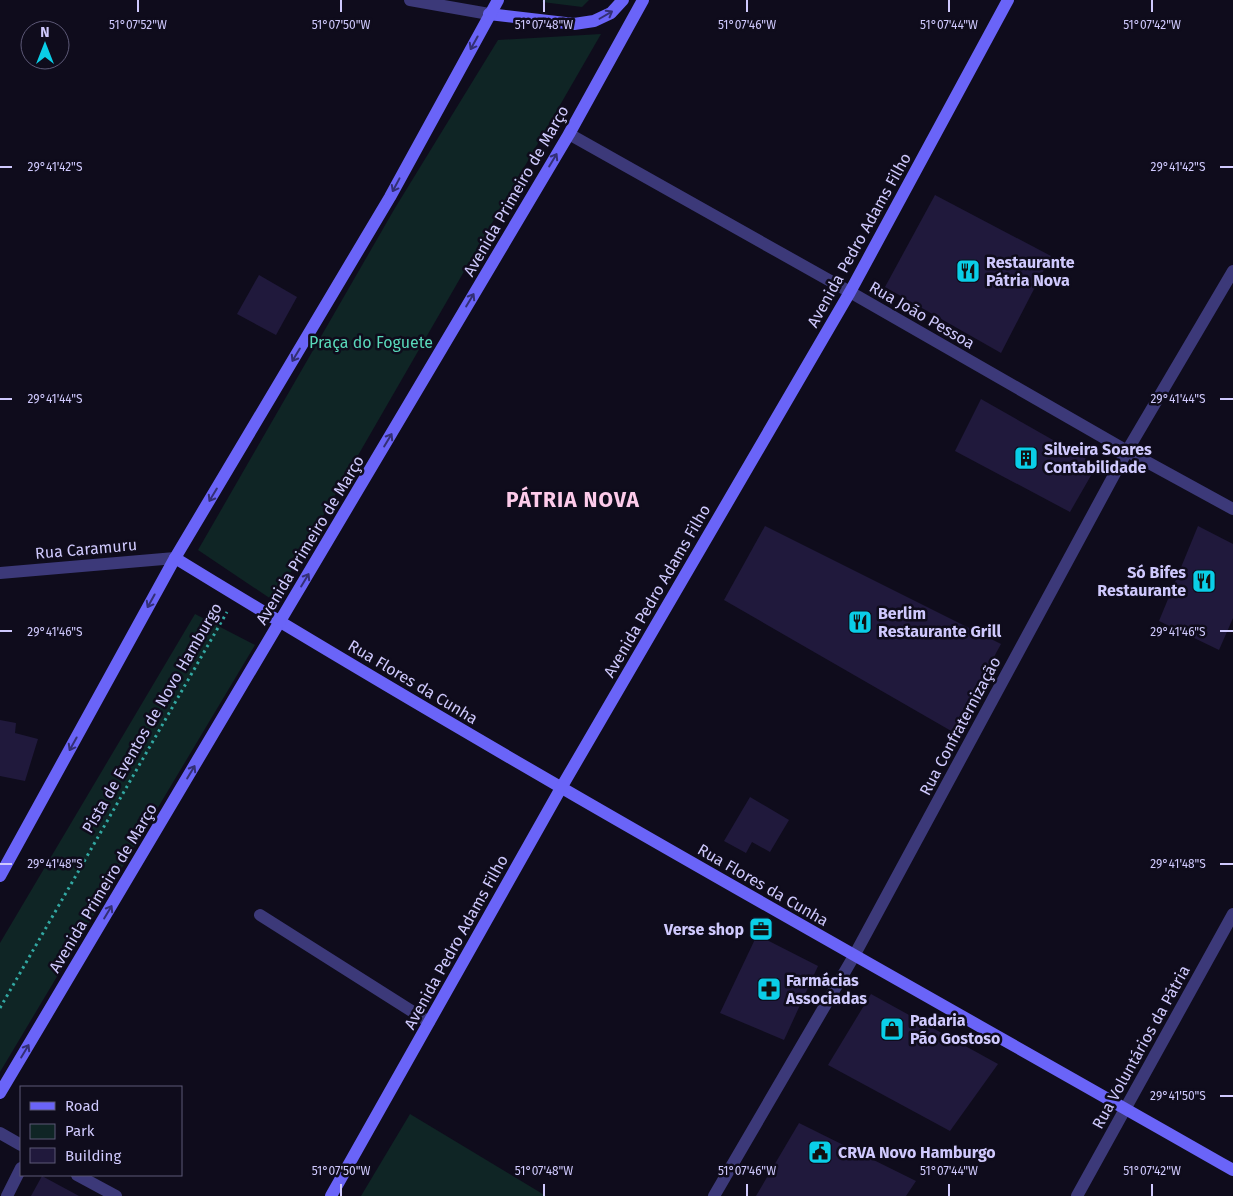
<svg xmlns="http://www.w3.org/2000/svg" width="1233" height="1196" viewBox="0 0 1233 1196" font-family="'Fira Sans',sans-serif">
	<style>
		.green { fill: #0f2525 }
		.building { fill: #20193c }
		.lines { fill: none; stroke-linecap: round; stroke-linejoin: round }
		.path { stroke: #32a8a2; stroke-width: 3; stroke-dasharray: 2.5 4; stroke-linecap: butt }
		.service { stroke: #3c3979; stroke-width: 12 }
		.minor { stroke: #3c3979; stroke-width: 12 }
		.tertiary { stroke: #3c3979; stroke-width: 12 }
		.secondary { stroke: #6a64f8; stroke-width: 12 }
		.oneway { stroke: #332f74 }
		.ticks { fill: none; stroke: #cfc9fd; stroke-width: 2 }
		.labels { text-anchor: middle; dominant-baseline: central; stroke-width: 5; stroke-linejoin: round; paint-order: stroke }
		.street-label { font-size: 16px; fill: #cfc9fd; stroke: #0f0c1c }
		.poi-label { font-size: 16px; font-weight: bold; fill: #cfc9fd; stroke: #0f0c1c; text-anchor: start }
		.park-label { font-size: 16px; fill: #59d8ba; stroke: #0f0c1c }
		.district-label { font-size: 21px; font-weight: bold; letter-spacing: 1px; fill: #fdcbea; stroke: #0f0c1c }
		.ticks-label { font-size: 12px; text-anchor: middle; fill: #cfc9fd; stroke: #0f0c1c; stroke-width: 5; stroke-linejoin: round; paint-order: stroke }
	</style>
	<rect width="100%" height="100%" fill="#0f0c1c"/>
	<g class="green">
		<path d="M543,0h46l-7,7 -40,-5z"/>
		<path d="M601,34l-327,567 -76,-51 197,-342 103,-168z"/>
		<path d="M195,614l60,31 -255,427v-129z"/>
		<path d="M410,1114l136,82h-185z"/>
	</g>
	<g class="building">
		<path d="M935,195l116,61 -50,97 -116,-66z"/>
		<path d="M259,275l38,22 -21,38 -39,-21z"/>
		<path d="M981,399l116,66 -27,47 -115,-61z"/>
		<path d="M765,526l236,118 -48,88 -229,-132z"/>
		<path d="M1198,526l35,18v74l-14,32 -60,-29z"/>
		<path d="M0,720l16,3 -1,10 23,6 -13,42 -25,-5z"/>
		<path d="M750,797l39,23 -19,32 -18,-10 -6,11 -22,-12z"/>
		<path d="M757,935l61,31 -34,74 -64,-27z"/>
		<path d="M871,994l127,70 -48,67 -122,-66z"/>
		<path d="M799,1123l117,58 -10,15h-150z"/>
		<path d="M42,1176l37,20h-48z"/>
	</g>
	<g class="lines">
		<path class="path" d="M0,1008l227,-396"/>
		<g class="service">
			<path d="M260,915l169,107"/>
			<path d="M0,1133l21,12"/>
			<path d="M77,1175l39,21"/>
			<path d="M7,1196l14,-28"/>
		</g>
		<g class="minor">
			<path d="M410,0l79,14"/>
			<path d="M569,134l281,158 277,159 106,58"/>
			<path d="M854,956l273,-505 106,-180"/>
			<path d="M1077,1196l156,-282"/>
		</g>
		<g class="tertiary">
			<path d="M0,573l175,-15"/>
			<path d="M714,1196l140,-240"/>
		</g>
		<g class="secondary">
			<path d="M489,14l85,10 20,-3 17,-8 12,-13"/>
			<path d="M175,558c347,213 704,410 1058,612"/>
			<path d="M0,876l175,-318 215,-361 108,-197"/>
			<path d="M0,1093l569,-959 74,-134"/>
			<path d="M331,1196l230,-408 289,-496 158,-292"/>
		</g>
	</g>
	<defs><path id="oneway-shaft" d="M-6 0H5M1.5-3L5.5 0L1.5 3" fill="none" stroke-width="1.6" stroke-linecap="round" stroke-linejoin="round" transform="scale(1.25)"/></defs>
	<g class="oneway">
		<use href="#oneway-shaft" transform="translate(606 15) rotate(-30)"/>
		<use href="#oneway-shaft" transform="translate(474 43) rotate(119)"/>
		<use href="#oneway-shaft" transform="translate(553 160) rotate(-59)"/>
		<use href="#oneway-shaft" transform="translate(396 185) rotate(118)"/>
		<use href="#oneway-shaft" transform="translate(470 300) rotate(-59)"/>
		<use href="#oneway-shaft" transform="translate(296 355) rotate(121)"/>
		<use href="#oneway-shaft" transform="translate(388 440) rotate(-59)"/>
		<use href="#oneway-shaft" transform="translate(213 495) rotate(121)"/>
		<use href="#oneway-shaft" transform="translate(305 580) rotate(-59)"/>
		<use href="#oneway-shaft" transform="translate(151 601) rotate(119)"/>
		<use href="#oneway-shaft" transform="translate(73 744) rotate(119)"/>
		<use href="#oneway-shaft" transform="translate(191 772) rotate(-59)"/>
		<use href="#oneway-shaft" transform="translate(108 912) rotate(-59)"/>
		<use href="#oneway-shaft" transform="translate(25 1051) rotate(-59)"/>
	</g>
	<path class="ticks" d="M138,0v12M341,0v12M544,0v12M747,0v12M949,0v12M1152,0v12M0,167h12M1220,167h13M0,399h12M1220,399h13M0,631h12M1220,631h13M0,864h12M1220,864h13M1220,1096h13M341,1184v12M544,1184v12M747,1184v12M949,1184v12M1152,1184v12"/>
	<defs>
		<g id="restaurant-square" transform="scale(1.25)"><rect x="-9" y="-9" width="18" height="18" rx="4" fill="#0acee7" stroke="#0f0c1c"/><path d="M-5-6h1v4h1v-4h1v4h1v-4h1v5L-1.5 .5V6h-2V.5L-5-1ZM5-6V6H3V1.5H1.5Q1.5-4 5-6Z" fill="#111"/></g>
		<g id="building-square" transform="scale(1.25)"><rect x="-9" y="-9" width="18" height="18" rx="4" fill="#0acee7" stroke="#0f0c1c"/><path d="M-4-6H4V6H1V3H-1V6H-4ZM-2.5-4.3h1.7v1.8h-1.7ZM.8-4.3h1.7v1.8H.8ZM-2.5-1h1.7V.8h-1.7ZM.8-1h1.7V.8H.8Z" fill="#111"/></g>
		<g id="office-square" transform="scale(1.25)"><rect x="-9" y="-9" width="18" height="18" rx="4" fill="#0acee7" stroke="#0f0c1c"/><path d="M-6-3h4V-5.5h4V-3h4V5H-6ZM-1-4.5V-3h2v-1.5ZM-6 0V1H6V0Z" fill="#111"/></g>
		<g id="pharmacy-square" transform="scale(1.25)"><rect x="-9" y="-9" width="18" height="18" rx="4" fill="#0acee7" stroke="#0f0c1c"/><path d="M-2-6h4v4h4v4h-4v4h-4v-4h-4v-4h4Z" fill="#111"/></g>
		<g id="shop-square" transform="scale(1.25)"><rect x="-9" y="-9" width="18" height="18" rx="4" fill="#0acee7" stroke="#0f0c1c"/><path d="M-5-2.5h2.3a2.7 3.5 0 0 1 5.4 0H5L5.5 6h-11ZM-1.5-2.5h3a1.5 2.3 0 0 0-3 0Z" fill="#111"/></g>
		<g id="civic-square" transform="scale(1.25)"><rect x="-9" y="-9" width="18" height="18" rx="4" fill="#0acee7" stroke="#0f0c1c"/><path d="M-.6-6.5H3V-4.5H.6V-3L4-1V1h2V6H-6V1h2V-1L-.6-3ZM-1.2 2.5V6h2.4V2.5Z" fill="#111"/></g>
	</defs>
	<g fill-rule="evenodd">
		<use href="#restaurant-square" x="968" y="271"/>
		<use href="#building-square" x="1026" y="458"/>
		<use href="#restaurant-square" x="1204" y="581"/>
		<use href="#restaurant-square" x="860" y="622"/>
		<use href="#office-square" x="761" y="929"/>
		<use href="#pharmacy-square" x="769" y="989"/>
		<use href="#shop-square" x="892" y="1029"/>
		<use href="#civic-square" x="820" y="1152"/>
	</g>
	<g class="labels">
		<g class="street-label">
			<text transform="translate(516 191) rotate(-60)">Avenida Primeiro de Março</text>
			<text transform="translate(859 240) rotate(-61)">Avenida Pedro Adams Filho</text>
			<text transform="translate(922 315) rotate(30)">Rua João Pessoa</text>
			<text transform="translate(310 540) rotate(-59)">Avenida Primeiro de Março</text>
			<text transform="translate(86 549) rotate(-5)">Rua Caramuru</text>
			<text transform="translate(657 591) rotate(-60)">Avenida Pedro Adams Filho</text>
			<text transform="translate(413 682) rotate(31)">Rua Flores da Cunha</text>
			<text transform="translate(152 718) rotate(-60)">Pista de Eventos de Novo Hamburgo</text>
			<text transform="translate(960 726) rotate(-62)">Rua Confraternização</text>
			<text transform="translate(763 885) rotate(30)">Rua Flores da Cunha</text>
			<text transform="translate(103 888) rotate(-59)">Avenida Primeiro de Março</text>
			<text transform="translate(456 942) rotate(-61)">Avenida Pedro Adams Filho</text>
			<text transform="translate(1141 1047) rotate(-61)">Rua Voluntários da Pátria</text>
		</g>
		<g class="poi-label">
			<text x="986" y="262">Restaurante<tspan x="986" dy="18">Pátria Nova</tspan></text>
			<text x="1044" y="449">Silveira Soares<tspan x="1044" dy="18">Contabilidade</tspan></text>
			<text x="1186" y="572" text-anchor="end">Só Bifes<tspan x="1186" dy="18">Restaurante</tspan></text>
			<text x="878" y="613">Berlim<tspan x="878" dy="18">Restaurante Grill</tspan></text>
			<text x="744" y="929" text-anchor="end">Verse shop</text>
			<text x="786" y="980">Farmácias<tspan x="786" dy="18">Associadas</tspan></text>
			<text x="910" y="1020">Padaria<tspan x="910" dy="18">Pão Gostoso</tspan></text>
			<text x="838" y="1152">CRVA Novo Hamburgo</text>
		</g>
		<g class="park-label">
			<text x="371" y="342">Praça do Foguete</text>
		</g>
		<g class="district-label">
			<text x="573" y="500">PÁTRIA NOVA</text>
		</g>
	</g>
	<g class="ticks-label">
		<text x="138" y="29">51°07'52"W</text>
		<text x="341" y="29">51°07'50"W</text>
		<text x="544" y="29">51°07'48"W</text>
		<text x="747" y="29">51°07'46"W</text>
		<text x="949" y="29">51°07'44"W</text>
		<text x="1152" y="29">51°07'42"W</text>
		<text x="55" y="171">29°41'42"S</text>
		<text x="1178" y="171">29°41'42"S</text>
		<text x="55" y="403">29°41'44"S</text>
		<text x="1178" y="403">29°41'44"S</text>
		<text x="55" y="636">29°41'46"S</text>
		<text x="1178" y="636">29°41'46"S</text>
		<text x="55" y="868">29°41'48"S</text>
		<text x="1178" y="868">29°41'48"S</text>
		<text x="1178" y="1100">29°41'50"S</text>
		<text x="341" y="1175">51°07'50"W</text>
		<text x="544" y="1175">51°07'48"W</text>
		<text x="747" y="1175">51°07'46"W</text>
		<text x="949" y="1175">51°07'44"W</text>
		<text x="1152" y="1175">51°07'42"W</text>
	</g>
	<rect x="20" y="1086" width="162" height="90" fill="#0f0c1c" stroke="#5c5876"/>
	<rect x="30" y="1102" width="25" height="8" fill="#6a64f8" stroke="#5c5876"/>
	<text x="65" y="1111" font-size="15" fill="#cfc9fd">Road</text>
	<rect x="30" y="1124" width="25" height="15" fill="#0f2525" stroke="#5c5876"/>
	<text x="65" y="1136" font-size="15" fill="#cfc9fd">Park</text>
	<rect x="30" y="1148" width="25" height="15" fill="#20193c" stroke="#5c5876"/>
	<text x="65" y="1161" font-size="15" fill="#cfc9fd">Building</text>
	<g transform="translate(45 45)"><circle r="24" fill="#0f0c1c" stroke="#5c5876"/>
	<path d="M0-4L9 19L0 12L-9 19Z" fill="#0acee7"/>
	<text y="-8" font-size="14" font-weight="bold" text-anchor="middle" fill="#cfc9fd">N</text>
	</g>
</svg>
